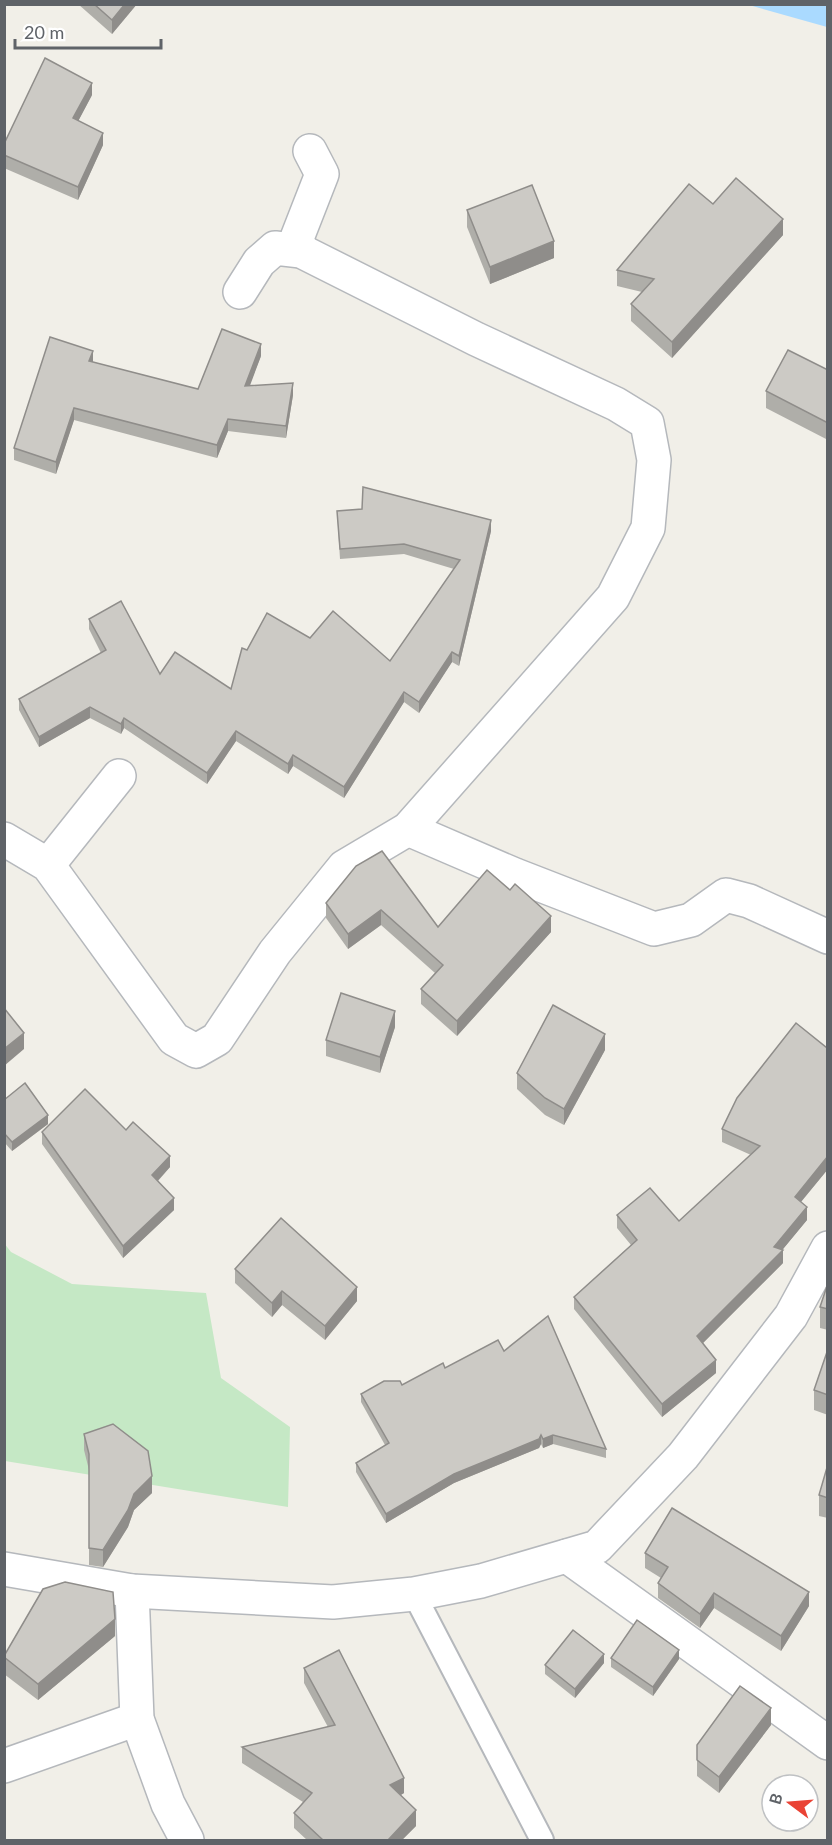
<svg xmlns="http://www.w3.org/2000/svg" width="832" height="1845" viewBox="0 0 832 1845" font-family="Lato,sans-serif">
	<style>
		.green { fill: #c5e8c5 }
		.water { fill: #aadaff }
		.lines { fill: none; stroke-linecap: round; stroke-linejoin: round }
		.service-casing { stroke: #b5b8bc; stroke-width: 26 }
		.minor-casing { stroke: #b5b8bc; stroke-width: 36 }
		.service { stroke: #fff; stroke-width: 22 }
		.minor { stroke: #fff; stroke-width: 33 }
		.wall { fill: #afaea9 }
		.shaded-wall { fill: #8f8d8a }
		.building { fill: #cccac5; stroke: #8f8d8a; stroke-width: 1.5 }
	</style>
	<rect width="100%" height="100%" fill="#f1efe8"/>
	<path class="green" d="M4,1243l7,9 61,32 134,9 15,85 69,49 -2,80 -283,-46z"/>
	<path class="water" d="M749,5h78v22z"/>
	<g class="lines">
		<g class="service-casing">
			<path id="service" d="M414,1594l128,246"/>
		</g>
		<g class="minor-casing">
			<g id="minor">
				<path d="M301,251l-4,-13 25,-64 -12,-23"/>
				<path d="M408,829l107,46 139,54 37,-9 35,-25 23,6 79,36"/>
				<path d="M4,839l44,26 126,174 22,12 21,-12 58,-87 69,-85 64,-38 205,-232 35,-69 6,-68 -7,-37 -31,-19 -140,-65 -175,-88 -26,-3 -16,14 -19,30"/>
				<path d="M48,865l71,-89"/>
				<path d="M567,1556l261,187"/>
				<path d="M4,1569l128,22 201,11 81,-8 67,-13 116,-34 86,-91 108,-140 37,-68"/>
				<path d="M132,1591l5,128 31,85 19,36"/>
				<path d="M4,1766l133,-47"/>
			</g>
		</g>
		<use href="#service" class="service"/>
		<use href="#minor" class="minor"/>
	</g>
	<g class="wall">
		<path d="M78,4h59l-25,30z"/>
		<path d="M92,95l-14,26 25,24 -25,55 -74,-32v-24z"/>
		<path d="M713,204l70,31 -111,123 -41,-37v-17l11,-12 -25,-6v-16z"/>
		<path d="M467,210l87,48 -64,26 -23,-57z"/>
		<path d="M261,356l-12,30 44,9 -7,43 -58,-7 -11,27 -143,-38 -18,54 -42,-14v-12l79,-86 105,27z"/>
		<path d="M828,370v70l-62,-32v-17z"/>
		<path d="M337,511l154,20 -32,135 -7,-4 -33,51 -15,-11 -60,96 -51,-32 -5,8 -52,-33 -29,43 -83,-56 -3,6 -31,-16 -51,29 -20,-37v-11l82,-46 -12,-24v-10l71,55 71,15 16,-39 63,-12 80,23 64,-92 -50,-15 -64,5z"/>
		<path d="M356,866l82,61 113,5 -94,104 -36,-32v-15l14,-16 -54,-48 -33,24 -22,-31v-15z"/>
		<path d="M395,1027l-15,46 -54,-17v-16z"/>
		<path d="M828,1046v123l-27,33 6,18 -25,30 1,13 -80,80 13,30 -54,44 -88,-108v-12l57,-52 -14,-17v-13l62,6 72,-66 -29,-13v-13z"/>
		<path d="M605,1050l-41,75 -19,-10 -28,-26v-16z"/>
		<path d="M4,1100l44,24 -36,27 -8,-9z"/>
		<path d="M126,1130l44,37 -12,14 16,29 -51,48 -81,-114v-12z"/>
		<path d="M235,1269l122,32 -32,39 -43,-35 -10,12 -37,-34z"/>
		<path d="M828,1283v47l-8,-2v-21z"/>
		<path d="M828,1349v66l-14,-5v-20z"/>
		<path d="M504,1351l102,98v9l-53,-14 -10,4 -2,-4 -2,4 -85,35 -68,40 -30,-51v-9l29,-18 -24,-43v-8l41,-9 43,-17z"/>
		<path d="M84,1434l68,59 -18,17 -6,17 -25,40 -14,-2v-95l-5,-20z"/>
		<path d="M828,1464v54l-9,-2v-21z"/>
		<path d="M645,1553l164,53 -28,45 -67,-43 -14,20 -42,-30v-15l3,-5 -16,-10z"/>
		<path d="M115,1636l-77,64 -34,-26v-18z"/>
		<path d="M611,1658l68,1 -26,37 -42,-29z"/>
		<path d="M604,1663l-29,35 -30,-24v-9z"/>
		<path d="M304,1668l100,125 -3,2 15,31 -14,14h-95l-13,-12v-15l9,-11 -61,-39v-16l86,-20 -24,-44z"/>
		<path d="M771,1725l-52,68 -22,-17v-31z"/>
	</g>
	<g class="shaded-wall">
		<path d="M125,4h12l-25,30v-14z"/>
		<path d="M92,83v12l-19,36v-13z"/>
		<path d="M103,133v12l-25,55v-13z"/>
		<path d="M783,219v16l-111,123v-16z"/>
		<path d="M554,241v17l-64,26v-17z"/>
		<path d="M261,344v12l-16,43v-13z"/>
		<path d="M93,351v12l-4,-2z"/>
		<path d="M293,383v12l-7,43v-12z"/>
		<path d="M74,408v12l-18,54v-12z"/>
		<path d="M228,419v12l-11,27v-13z"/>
		<path d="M491,520v11l-32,135v-10z"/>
		<path d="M452,652v10l-33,51v-11z"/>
		<path d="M404,692v10l-60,96v-11z"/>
		<path d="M90,707v11l-51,29v-10z"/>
		<path d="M124,718v10l-3,6v-10z"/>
		<path d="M236,731v10l-29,43v-11z"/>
		<path d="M293,755v11l-5,8v-10z"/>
		<path d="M381,910v15l-33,24v-15z"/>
		<path d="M551,916v16l-94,104v-15z"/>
		<path d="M395,1011v16l-15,46v-16z"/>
		<path d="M24,1033v16l-20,17v-17z"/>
		<path d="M605,1034v16l-41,75v-16z"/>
		<path d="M48,1115v9l-36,27v-9z"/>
		<path d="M170,1156v11l-18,20v-12z"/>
		<path d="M828,1156v13l-33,40v-12z"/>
		<path d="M174,1198v12l-51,48v-12z"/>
		<path d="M807,1207v13l-28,34 4,-4v13l-86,86v-13z"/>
		<path d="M357,1287v14l-32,39v-14z"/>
		<path d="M282,1291v14l-10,12v-14z"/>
		<path d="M716,1360v13l-54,44v-13z"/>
		<path d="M541,1435v9l-2,4 -85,35 -68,40v-9l68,-40z"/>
		<path d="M553,1435v9l-10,4v-9z"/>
		<path d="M152,1476v17l-18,17 -6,17 -25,40v-17l31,-56z"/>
		<path d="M809,1592v14l-28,45v-15z"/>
		<path d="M714,1593v15l-14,20v-14z"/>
		<path d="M115,1619v17l-77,64v-16z"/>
		<path d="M679,1650v9l-26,37v-9z"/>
		<path d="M604,1654v9l-29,35v-9z"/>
		<path d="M771,1708v17l-52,68v-16z"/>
		<path d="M404,1778v15l-14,8v-16z"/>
		<path d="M416,1810v16l-14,14h-14z"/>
	</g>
	<g class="building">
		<path d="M94,4h31l-13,16z"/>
		<path d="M45,58l47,25 -19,35 30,15 -25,54 -74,-32v-11z"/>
		<path d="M736,178l47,41 -111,123 -41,-38 23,-25 -37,-9 72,-86 24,20z"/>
		<path d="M532,185l22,56 -64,26 -23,-57z"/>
		<path d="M222,329l39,15 -16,42 48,-3 -7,43 -58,-7 -11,26 -143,-37 -18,54 -42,-14 36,-111 43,14 -4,10 109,28z"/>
		<path d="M788,350l40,20v53l-62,-32z"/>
		<path d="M363,487l128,33 -32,136 -7,-4 -33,50 -15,-10 -60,95 -51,-32 -5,9 -52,-33 -29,42 -83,-55 -3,6 -31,-17 -51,30 -20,-38 87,-49 -17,-31 32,-18 39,73 15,-22 56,37 11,-41 5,2 20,-37 43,25 23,-27 57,50 70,-101 -56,-16 -64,5 -3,-38 25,-2z"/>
		<path d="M382,851l56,76 49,-57 23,20 5,-6 36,32 -94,105 -36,-32 22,-24 -62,-55 -33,24 -22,-31 30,-37z"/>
		<path d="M341,993l54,18 -15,46 -54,-17z"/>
		<path d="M553,1005l52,29 -41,75 -19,-11 -28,-25z"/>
		<path d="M4,1008l20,25 -20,16z"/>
		<path d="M796,1023l30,24 2,-1v110l-33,41 12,10 -33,40 9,3 -86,86 19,24 -54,44 -88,-107 63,-57 -20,-25 33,-27 29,33 81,-75 -38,-17 15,-31z"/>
		<path d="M25,1083l23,32 -36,27 -8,-9v-33z"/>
		<path d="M85,1089l41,41 7,-8 37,34 -18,19 22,23 -51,48 -81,-114z"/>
		<path d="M281,1218l76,69 -32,39 -43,-35 -10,12 -37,-34z"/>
		<path d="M828,1283v26l-8,-2z"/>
		<path d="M548,1316l58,133 -53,-14 -10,4 -2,-4 -2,4 -85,35 -68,40 -30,-51 33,-20 -28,-49 23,-13h16l2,4 41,-22 2,5 53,-28 6,11z"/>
		<path d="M828,1349v46l-14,-5z"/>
		<path d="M113,1424l35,27 4,25 -18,18 -6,16 -25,40 -14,-2v-94l-5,-20z"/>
		<path d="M828,1464v34l-9,-3z"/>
		<path d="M672,1508l137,84 -28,44 -67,-43 -14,21 -42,-31 10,-16 -23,-14z"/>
		<path d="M65,1582l48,10 2,27 -77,65 -34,-27v-1l39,-67z"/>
		<path d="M637,1620l42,30 -26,37 -42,-29z"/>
		<path d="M573,1630l31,24 -29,35 -30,-24z"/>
		<path d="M339,1650l65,128 -14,7 26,25 -28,30h-65l-29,-27 18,-20 -70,-46 93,-22 -31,-57z"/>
		<path d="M740,1686l31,22 -52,69 -22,-17v-15z"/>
	</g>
	<rect width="832" height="1845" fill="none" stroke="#5f6368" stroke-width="12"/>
	<g transform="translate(790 1803) rotate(286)"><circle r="28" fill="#ffffff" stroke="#bfc1c3" stroke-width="1.5"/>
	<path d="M0-4.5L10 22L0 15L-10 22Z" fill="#ea4335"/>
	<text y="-9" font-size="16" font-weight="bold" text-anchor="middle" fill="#5f6368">B</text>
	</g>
	<path d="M15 39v9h146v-9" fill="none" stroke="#5f6368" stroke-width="3"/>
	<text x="24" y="39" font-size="18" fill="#5f6368" stroke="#ffffff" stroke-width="4.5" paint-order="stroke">20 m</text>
</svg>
